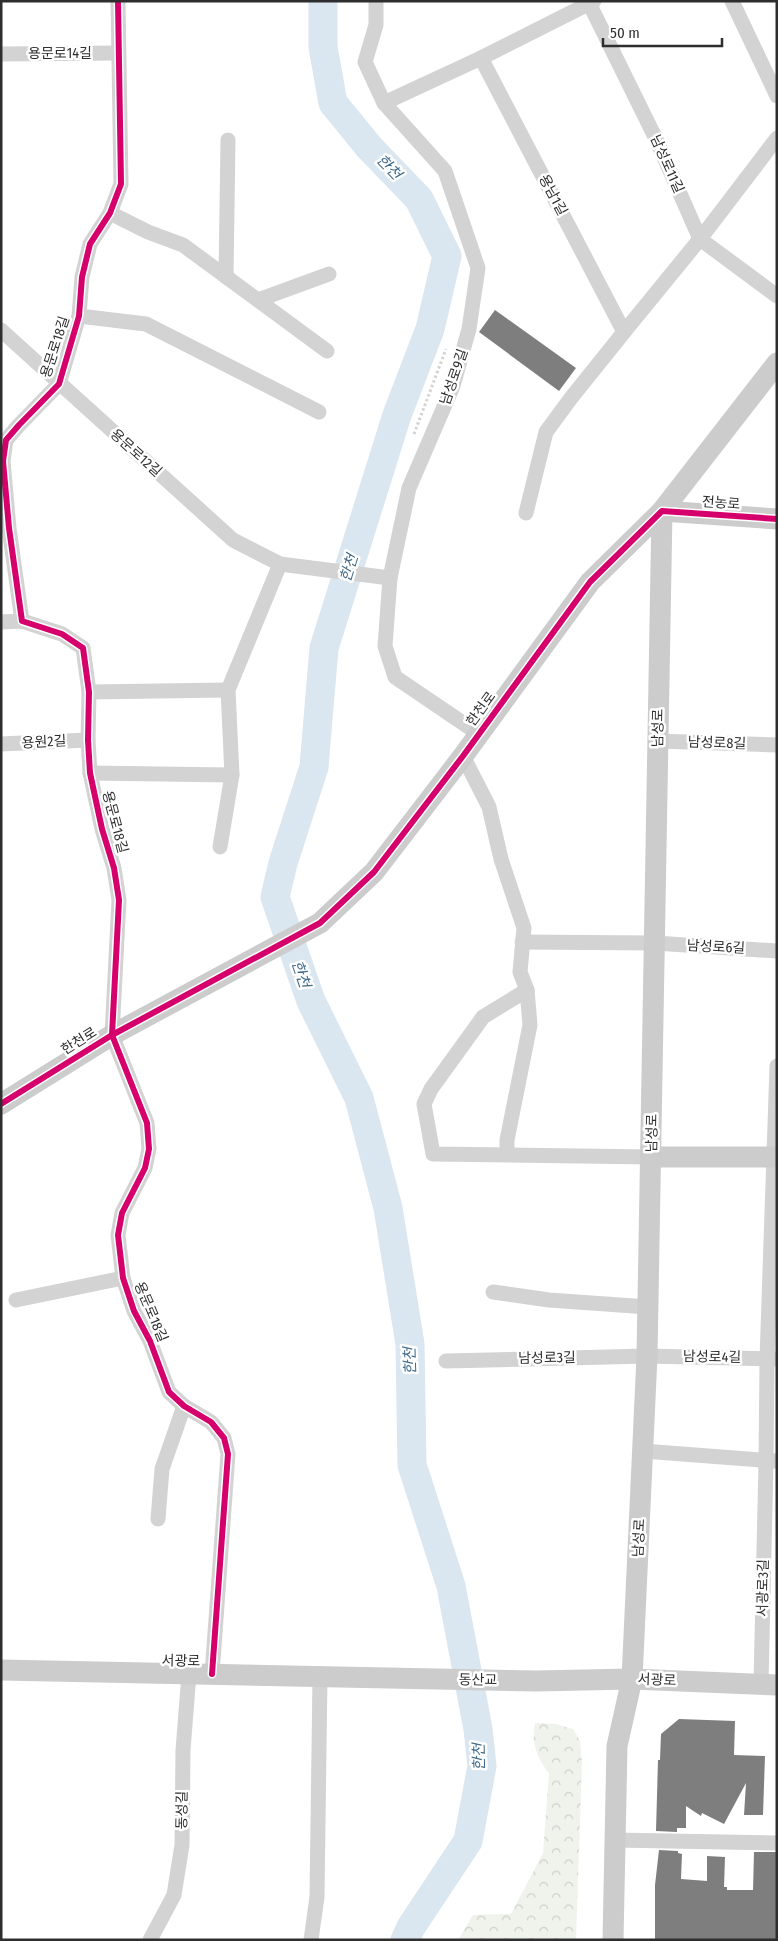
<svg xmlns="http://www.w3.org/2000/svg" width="778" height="1941" viewBox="0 0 778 1941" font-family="'Fira Sans Condensed','Noto Sans KR',sans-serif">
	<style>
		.forest { fill: url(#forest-crowns) }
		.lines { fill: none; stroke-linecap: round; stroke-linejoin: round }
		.river { stroke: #dae6f0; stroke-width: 29 }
		.building { fill: #7e7e7e }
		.path { stroke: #d3d3d3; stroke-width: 3; stroke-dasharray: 2.5 2.5; stroke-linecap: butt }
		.street { stroke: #d3d3d3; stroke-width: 15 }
		.secondary { stroke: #ccc; stroke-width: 21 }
		.cycleway-casing { stroke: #fff; stroke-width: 9 }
		.cycleway { stroke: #d6006c; stroke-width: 6 }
		.labels { text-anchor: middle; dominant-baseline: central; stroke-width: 5; stroke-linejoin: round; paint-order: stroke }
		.street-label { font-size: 14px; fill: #2e2e2e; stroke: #fff }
		.water-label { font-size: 15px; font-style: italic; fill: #416b8b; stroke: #fff }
	</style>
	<defs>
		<pattern id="forest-crowns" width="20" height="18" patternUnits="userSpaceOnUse" patternTransform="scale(1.25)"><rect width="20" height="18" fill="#f0f3ec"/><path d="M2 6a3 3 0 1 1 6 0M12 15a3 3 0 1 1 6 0" fill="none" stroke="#ced1cb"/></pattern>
	</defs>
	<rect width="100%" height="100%" fill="#fff"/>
	<path class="forest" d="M535,1723l21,1 17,5 7,12 2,21 -6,178h-118l15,-25 38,-1 32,-61 6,-80c-12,-15 -18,-30 -14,-50z"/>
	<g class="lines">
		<path class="river" d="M323,1v46l10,56 36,44 50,52 28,57 -17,73 -33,86 -73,233 -10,119 -31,96 -8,34 36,104 48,97 29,110 22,136 2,121 39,121 27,143 4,37 -14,75 -57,86 -6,13"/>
	</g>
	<g class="building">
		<path d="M495,310l81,58 -17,23 -80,-59z"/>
		<path d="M679,1719l56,2 -1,34 31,1 -2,59h-19l2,-32 -22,41 -22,-11 -1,3 -15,-10v22h-9v4l-21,-1 2,-71h2l1,-26z"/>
		<path d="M659,1850l19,1v2l4,1 -1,25 26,2v-25l18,1 -1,30h3v3h26l1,-38h23v88h-122v-55z"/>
	</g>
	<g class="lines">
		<path class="path" d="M414,434l32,-85"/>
		<g class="street">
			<path d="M118,1l3,183 -11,29 -20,31 -8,33 -3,39 -20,68 -40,41 -13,15 -3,21 6,67 13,93 40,13 21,14 6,44 -1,48 2,33 12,56 12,39 5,32 -7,135 35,88 2,26 -4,19 -23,45 -4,22 5,43 11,33 16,30 19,51 15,14 27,16 13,16 4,16 -16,220"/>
			<path d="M376,1v24l-11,37 19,41 61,68 33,97 -9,61 -16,57 -44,102 -19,90 -5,68 10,31 84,57"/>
			<path d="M588,1l68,138 44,100 77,57"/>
			<path d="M732,1l45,95"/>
			<path d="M1,54l117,-1"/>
			<path d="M481,58l143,274 76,-93 77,-101"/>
			<path d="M384,103l97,-45 113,-57"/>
			<path d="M110,213l38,19 35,13 144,106"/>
			<path d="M226,277l2,-137"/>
			<path d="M258,300l71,-26"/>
			<path d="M79,316l67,8 173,88"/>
			<path d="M1,330l232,210 47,24 110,14"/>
			<path d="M526,513l20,-81 25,-34 53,-66"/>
			<path d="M1,622l21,-1"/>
			<path d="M89,692l139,-2"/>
			<path d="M657,741l120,4"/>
			<path d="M1,744l87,-4"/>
			<path d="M463,756l26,51 12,52 23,69 -4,44 7,18 3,35 -23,115v14"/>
			<path d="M90,773l142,2"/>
			<path d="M220,847l12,-72 -4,-85 52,-126"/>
			<path d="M522,942l133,1 122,8"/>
			<path d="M527,990l-44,27 -52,72 -7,15 9,50 218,3"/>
			<path d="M493,1292l56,8 99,7"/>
			<path d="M16,1300l107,-22"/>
			<path d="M446,1361l201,-5 128,3"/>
			<path d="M643,1451l132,10"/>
			<path d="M158,1519l4,-50 22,-63"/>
			<path d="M761,1684l5,-223 1,-102 10,-293"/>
			<path d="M615,1840l162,3"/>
			<path d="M150,1940l24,-45 8,-50 1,-95 6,-76"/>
			<path d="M311,1940l6,-43 3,-221"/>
		</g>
		<g class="secondary">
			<path d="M662,511l115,8"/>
			<path d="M1,1104l111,-69 208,-112 54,-51 89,-116 127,-174 72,-71 115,-148"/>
			<path d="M651,1157h126"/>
			<path d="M1,1670l535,11 96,-2 145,6"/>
			<path d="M613,1940l4,-194 15,-67 15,-323 15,-845"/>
		</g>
		<g class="cycleway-casing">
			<g id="cycleway">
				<path d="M118,1l3,183 -11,29 -20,31 -8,33 -3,39 -20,68 -40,41 -13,15 -3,21 6,67 13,93 40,13 21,14 6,44 -1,48 2,33 12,56 12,39 5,32 -7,135 35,88 2,26 -4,19 -23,45 -4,22 5,43 11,33 16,30 19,51 15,14 27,16 13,16 4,16 -16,220"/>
				<path d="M1,1104l111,-69 208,-112 54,-51 89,-116 127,-174 72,-71 115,8"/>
			</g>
		</g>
		<use href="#cycleway" class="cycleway"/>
	</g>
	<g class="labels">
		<g class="street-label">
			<text x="60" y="53">용문로14길</text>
			<text transform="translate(667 164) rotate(66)">남성로11길</text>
			<text transform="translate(553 195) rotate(62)">용남1길</text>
			<text transform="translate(55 347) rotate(-72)">용문로18길</text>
			<text transform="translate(454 377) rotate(-71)">남성로9길</text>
			<text transform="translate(136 453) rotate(42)">용문로12길</text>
			<text transform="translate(721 503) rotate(4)">전농로</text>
			<text transform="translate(481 709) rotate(-54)">한천로</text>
			<text transform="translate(658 728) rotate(-89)">남성로</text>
			<text transform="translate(44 742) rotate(-3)">용원2길</text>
			<text transform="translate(717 743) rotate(2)">남성로8길</text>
			<text transform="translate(115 822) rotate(75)">용문로18길</text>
			<text transform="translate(716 947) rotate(3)">남성로6길</text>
			<text transform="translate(79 1041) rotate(-32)">한천로</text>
			<text transform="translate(652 1133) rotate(-89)">남성로</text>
			<text transform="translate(151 1312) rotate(67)">용문로18길</text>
			<text transform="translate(712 1357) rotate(1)">남성로4길</text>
			<text transform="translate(547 1358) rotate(-1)">남성로3길</text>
			<text transform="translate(639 1538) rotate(-87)">남성로</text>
			<text transform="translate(763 1588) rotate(-89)">서광로3길</text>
			<text transform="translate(181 1661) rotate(1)">서광로</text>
			<text transform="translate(478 1680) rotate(1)">동산교</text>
			<text transform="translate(657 1680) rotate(2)">서광로</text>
			<text transform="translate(182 1810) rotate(-89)">동성길</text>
		</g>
		<g class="water-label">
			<text transform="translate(389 167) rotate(46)">한천</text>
			<text transform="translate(349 568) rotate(-73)">한천</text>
			<text transform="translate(301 974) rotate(71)">한천</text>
			<text transform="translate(410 1361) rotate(-92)">한천</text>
			<text transform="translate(479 1757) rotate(-91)">한천</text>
		</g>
	</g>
	<rect width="778" height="1941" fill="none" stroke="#2e2e2e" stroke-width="5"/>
	<path d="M603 38v8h119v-8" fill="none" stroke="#2e2e2e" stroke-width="2.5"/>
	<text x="610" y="38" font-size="15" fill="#2e2e2e" stroke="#ffffff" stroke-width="4" paint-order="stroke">50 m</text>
</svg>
